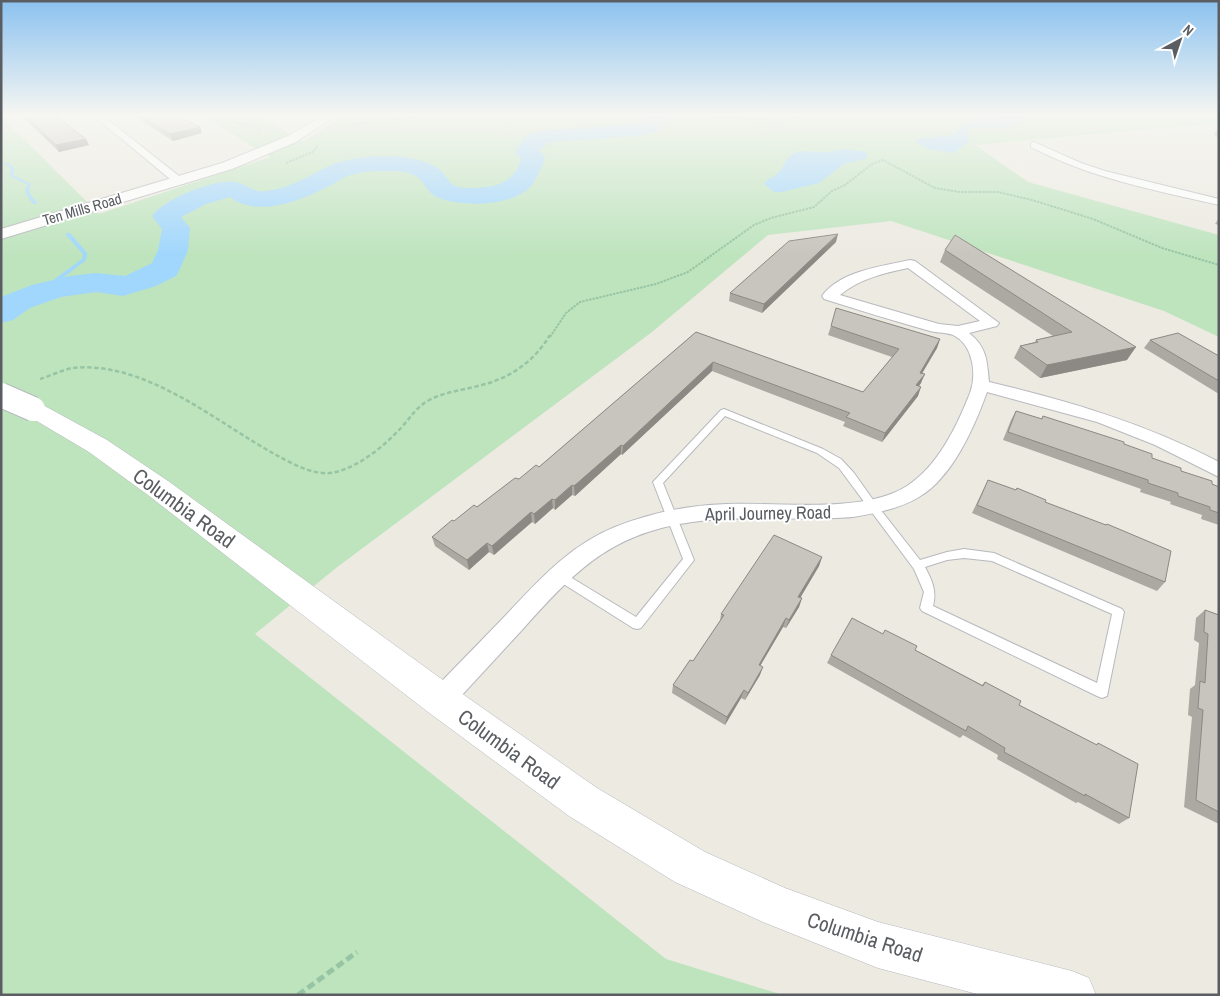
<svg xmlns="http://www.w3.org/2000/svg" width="1220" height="996" viewBox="0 0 1220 996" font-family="'Archivo Narrow',sans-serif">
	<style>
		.green { fill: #bee4be }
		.water { fill: #a1d7fd }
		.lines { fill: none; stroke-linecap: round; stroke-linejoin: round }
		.stream { fill: #a1d7fd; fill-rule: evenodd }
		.river { fill: #a1d7fd; fill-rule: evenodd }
		.service-casing { stroke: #b7b9be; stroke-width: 2 }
		.minor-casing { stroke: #b7b9be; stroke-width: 2 }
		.tertiary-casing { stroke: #b7b9be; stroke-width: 2 }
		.secondary-casing { stroke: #b5b8be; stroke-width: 1 }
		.path-far2 { stroke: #97c5a3; stroke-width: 2; stroke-dasharray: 2.5 1; stroke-linecap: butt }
		.path-far1 { stroke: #97c5a3; stroke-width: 2.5; stroke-dasharray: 4.5 2.5; stroke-linecap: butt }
		.path { stroke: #97c5a3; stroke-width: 5; stroke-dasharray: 8 4; stroke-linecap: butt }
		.service { fill: #fff; fill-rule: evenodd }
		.minor { fill: #fff; fill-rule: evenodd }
		.tertiary { fill: #fff; fill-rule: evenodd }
		.secondary { fill: #fff; fill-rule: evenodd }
		.secondary-bridge-casing { stroke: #b5b8be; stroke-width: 26; stroke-linecap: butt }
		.secondary-bridge { stroke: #fff; stroke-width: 24 }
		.wall { fill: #aca9a3 }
		.shaded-wall { fill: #8c8985 }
		.building { fill: #c8c4be; stroke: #8c8985 }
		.labels { text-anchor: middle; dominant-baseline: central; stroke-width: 4; stroke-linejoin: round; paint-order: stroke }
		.far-street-label { font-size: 15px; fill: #5a5e62; stroke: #fff }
		.street-label { font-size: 18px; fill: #5a5e62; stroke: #fff }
		.near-street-label { font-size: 21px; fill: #5a5e62; stroke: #fff }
	</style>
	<rect width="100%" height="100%" fill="#eceae1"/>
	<path class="green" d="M1,116l98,98 171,-57 -67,-41h59l40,26 43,-26h874v7l-244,22 53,37 191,53v102l-55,-26 -273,-90 -123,14 -116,97 -316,236 -81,66 411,325 117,36h-782z"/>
	<g class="water">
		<path d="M1007,116h22l-19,11 -39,1 -4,5 2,9 -16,11 -25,-4 -12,-7 1,-3 35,-4 16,-12 8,-3z"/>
		<path d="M845,149l21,3 1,6 -23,6 -25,19 -37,9h-8l-10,-8c3,-5 8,-6 13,-10 11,-10 6,-17 22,-23l26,1z"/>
	</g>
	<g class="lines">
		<g class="stream">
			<path d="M1,162l9,2 5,5 -2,6 18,9 -2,5 1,5 7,9v1h-4l-7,-10 -1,-5 3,-4 -18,-9 1,-7 -3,-3 -7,-2z"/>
			<path d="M66,233h4l17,20 -1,7 -26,20 -11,12h-4v-2l11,-12 26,-19 1,-5 -17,-19z"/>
		</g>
		<path class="river" d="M644,116h22l1,2 -9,13 -21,5 -88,6 -10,8 6,7c-1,6 -3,9 -5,14 -4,7 -7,14 -13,19 -20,16 -64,17 -88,8 -19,-8 -11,-25 -43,-27 -15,0 -31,-1 -45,4 -9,2 -16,9 -24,12 -27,14 -70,31 -97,10l-24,7 -25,13 9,11 -2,22 -8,19 -4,7 -20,10 -33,10 -27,-4 -35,5 -31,11 -17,12 -12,3v-26l31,-12 38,-9 26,-3 29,3 27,-13 6,-13 4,-21 -10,-13c12,-17 61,-37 82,-34 9,1 13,5 21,8 6,3 16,0 22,-1 19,-4 35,-15 52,-23 22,-10 52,-11 75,-9 13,2 29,6 38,15 5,5 7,11 13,14 9,3 21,2 30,1 17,-1 32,-10 36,-28l-6,-7 9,-14 12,-7 99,-7 10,-6z"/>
		<g class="service-casing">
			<path id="service" d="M724,409l99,40 18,10 13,14 22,31 44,56 27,-8 17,-3 30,4 128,56 2,3 -17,84 -5,2 -5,-2 -175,-85 -2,-3 4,-16 -10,-23 -75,-101 -22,-15 -92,-37 -62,67 31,77 -53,68 -4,1 -4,-1 -79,-50 -2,-3 2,-3 4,-1 4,1 74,45 47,-58 -30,-77 68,-72zM964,558l28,3 120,53 -15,69 -164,-77c4,-15 -1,-26 -8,-39l22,-7z"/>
		</g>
		<g class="minor-casing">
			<g id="minor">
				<path d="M94,116h9l81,64 1,2 -1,2h-8z"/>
				<path d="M1034,142l47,21 24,8 114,28v6c-65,-15 -129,-27 -188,-58v-4z"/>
				<path d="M910,260l5,1 84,62 -2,3 -28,7c18,14 18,28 20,49 80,19 157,42 230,80v15l-64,-32 -58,-23 -110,-30c-12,34 -35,86 -68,105 -20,12 -43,16 -66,20 -48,4 -96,-1 -144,3 -93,9 -128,44 -187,110 -24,26 -48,52 -72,78l-9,4 -9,-4 -4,-8 4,-8 10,-11c21,-22 43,-44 65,-67 32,-34 63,-69 108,-87 35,-14 74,-22 112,-23 51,-2 136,10 180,-18 31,-20 50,-60 63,-93 7,-19 3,-47 -15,-57 -7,-4 -18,-3 -25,-5 -36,-10 -71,-21 -106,-32l-2,-3c18,-25 60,-30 88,-36zM908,268l72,53 -22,5 -19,-2 -99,-29c19,-16 44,-22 68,-27z"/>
			</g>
		</g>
		<g class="tertiary-casing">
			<path id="tertiary" d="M322,116h13l-39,26 -64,27 -231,70v-10l221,-66 66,-27z"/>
		</g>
		<g class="secondary-casing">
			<path id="secondary" d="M33,401l8,3 66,36 61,41 286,207 143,100 108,64 80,36 93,34 194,49 17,7 7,17h-115l-103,-27 -115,-46 -88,-40 -106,-66 -141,-104 -280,-217 -59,-43 -64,-38 -4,-5 4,-5z"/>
		</g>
		<g class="path-far2">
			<path d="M229,116l-1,3c11,6 24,4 33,13"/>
			<path d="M704,116l70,4 34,-4"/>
			<path d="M342,128c25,-8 52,-7 78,-12"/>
			<path d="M286,163l27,-11 4,-6"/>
			<path d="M550,337l16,-24 14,-11 76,-18 32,-12 66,-47 17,-7 43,-11 18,-16 13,-6 27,-21 11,-4 52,28 25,4h38l34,8 61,19 69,29 57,17"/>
		</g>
		<path class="path-far1" d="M40,379c10,-3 22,-9 32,-11 74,-8 145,55 206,88 17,9 38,21 58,16 24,-6 48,-26 65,-44 10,-11 16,-22 30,-29 15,-7 31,-9 47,-13 31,-7 56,-24 72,-51"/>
		<path class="path" d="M298,995l59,-43"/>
		<use href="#service" class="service"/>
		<use href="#minor" class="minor"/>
		<use href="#tertiary" class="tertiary"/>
		<use href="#secondary" class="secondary"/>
		<g class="secondary-bridge-casing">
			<path id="secondary-bridge" d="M1,395l32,14"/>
		</g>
		<use href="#secondary-bridge" class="secondary-bridge"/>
	</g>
	<g class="wall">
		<path d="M22,116h33l31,23 3,6 -30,7z"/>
		<path d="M134,116h43l23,11 2,6 -29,8z"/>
		<path d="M1218,128h1v11l-5,-5z"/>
		<path d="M1219,218v7l-4,-1z"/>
		<path d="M836,242l-74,71 -33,-12 1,-8z"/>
		<path d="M945,250l182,110 -87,18 -26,-20 6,-12 15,-4 1,-2 17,-4 -113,-74z"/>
		<path d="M831,326l109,13 -3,9 -15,25 -1,10 -2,3 -1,10 -36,46 -39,-16 2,-4 -133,-51 -90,84 -1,-1 -46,42 -3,-1 -17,15 -2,-2 -18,16 -3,-2 -38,33 -5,-3 -20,18 -34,-24 -3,-9 22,-16 85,-54 157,-135 167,60 29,-35 -64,-22z"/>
		<path d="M1150,340l69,16v38l-75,-46z"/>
		<path d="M1016,411l25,8 2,-3 81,28 28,14 67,29v38l-18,-6 1,-4 -32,-11 1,-2 -31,-10 1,-3 -138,-49 8,-20z"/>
		<path d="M988,480l28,10 1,-2 28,14 60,23 2,-1 58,58 -8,9 -185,-78z"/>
		<path d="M822,557l-3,9 -19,32h2l-3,9 -13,21 -3,-1 -23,39v9l-15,25 -4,-2 -16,27 -53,-32 1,-8 20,-24 27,-40 1,-7z"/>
		<path d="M1205,610l14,5v209l-35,-17 8,-90 -4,-2 2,-26 5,-4 4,-42 -5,-3 2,-22z"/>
		<path d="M915,650l67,35 3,-3 34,23 77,40 2,-2 31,75 -10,6 -41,-22 -2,1 -79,-44 1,-4 -35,-20 -3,3 -133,-75 4,-8z"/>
	</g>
	<g class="shaded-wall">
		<path d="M200,127l2,6 -29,8 -3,-7z"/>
		<path d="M86,139l3,6 -30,7 -3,-7z"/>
		<path d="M838,234l-2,8 -74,71 2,-9z"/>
		<path d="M940,339l-3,9 -20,34 3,-9z"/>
		<path d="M1136,347l-9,13 -87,18 7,-13z"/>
		<path d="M713,362l-1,9 -90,84 1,-9z"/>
		<path d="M925,374l-4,9 -8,11 3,-9z"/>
		<path d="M921,387l-3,9 -36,46 3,-9z"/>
		<path d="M621,445v9l-46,42 -1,-10z"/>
		<path d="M572,485v10l-17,15v-10z"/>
		<path d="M552,499l1,9 -18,16 -1,-10z"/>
		<path d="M531,512l1,10 -38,33 -2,-9z"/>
		<path d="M487,543l2,9 -20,18 -2,-10z"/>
		<path d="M822,557l-3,9 -23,39 2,-8z"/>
		<path d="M802,598l-3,9 -13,21 3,-8z"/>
		<path d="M786,618l-3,9 -27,46 3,-8z"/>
		<path d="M763,667l-3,8 -15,25 3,-7z"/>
		<path d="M744,690l-3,8 -16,27 2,-8z"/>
	</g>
	<g class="building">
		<path d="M25,116h30l31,23 -30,6z"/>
		<path d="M141,116h36l23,11 -30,7z"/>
		<path d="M838,234l-74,70 -34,-11 59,-52z"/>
		<path d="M955,235l181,112 -89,18 -27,-19 18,-4 -2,-2 36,-8 -127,-82z"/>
		<path d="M836,308l104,31 -20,34 5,1 -9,11 5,2 -36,46 -39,-16 4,-4 -137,-51 -90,84 -2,-1 -47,41 -2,-1 -17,15 -3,-1 -18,15 -3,-2 -39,34 -5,-3 -20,17 -35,-23 20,-17 2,1 20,-16 3,2 38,-29 4,1 17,-14 3,2 157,-135 167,60 36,-43 -68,-23z"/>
		<path d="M1178,333l41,23v25l-69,-41z"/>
		<path d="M1016,411l26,8 1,-3 81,26v2l28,10v4l29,10v3l31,10v3l7,3v26l-9,-3v-3l-32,-11v-3l-30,-10v-3l-140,-48z"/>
		<path d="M988,480l28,10 1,-2 29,12 -1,2 61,23 1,-1 64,27 -6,31 -188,-77z"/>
		<path d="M774,535l48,22 -24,40 4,1 -13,22 -3,-2 -27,47 4,2 -15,26 -4,-3 -17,27 -54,-32 17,-25 3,1 31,-46 -3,-1z"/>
		<path d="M1205,610l14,5v197l-23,-12 7,-90 -5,-2 2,-27 5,2 3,-49 -4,-2z"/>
		<path d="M852,618l31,16 2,-4 32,16 -2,4 68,36 2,-4 36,19 -2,4 78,40 1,-2 40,21 -9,54 -44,-24v2l-81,-44 1,-4 -37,-22 -2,5 -135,-76z"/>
	</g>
	<linearGradient id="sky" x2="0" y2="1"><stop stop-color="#8bc2f0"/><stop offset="0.45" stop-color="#f6f6f2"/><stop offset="1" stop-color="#f6f6f2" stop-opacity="0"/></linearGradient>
	<rect width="1220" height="255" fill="url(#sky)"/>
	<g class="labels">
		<g class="far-street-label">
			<text transform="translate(82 209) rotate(-16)">Ten Mills Road</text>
		</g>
		<g class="street-label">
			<text transform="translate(768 513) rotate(-1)">April Journey Road</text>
		</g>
		<g class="near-street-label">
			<text transform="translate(184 508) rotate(36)">Columbia Road</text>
			<text transform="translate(509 749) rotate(36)">Columbia Road</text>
			<text transform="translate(865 937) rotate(18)">Columbia Road</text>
		</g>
	</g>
	<rect width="1220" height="996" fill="none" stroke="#5a5e62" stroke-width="5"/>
	<g transform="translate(1180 40) rotate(40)" stroke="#ffffff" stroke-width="4" paint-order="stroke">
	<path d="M0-4L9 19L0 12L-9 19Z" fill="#5a5e62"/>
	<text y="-8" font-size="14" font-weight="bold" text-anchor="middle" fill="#5a5e62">N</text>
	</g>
</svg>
